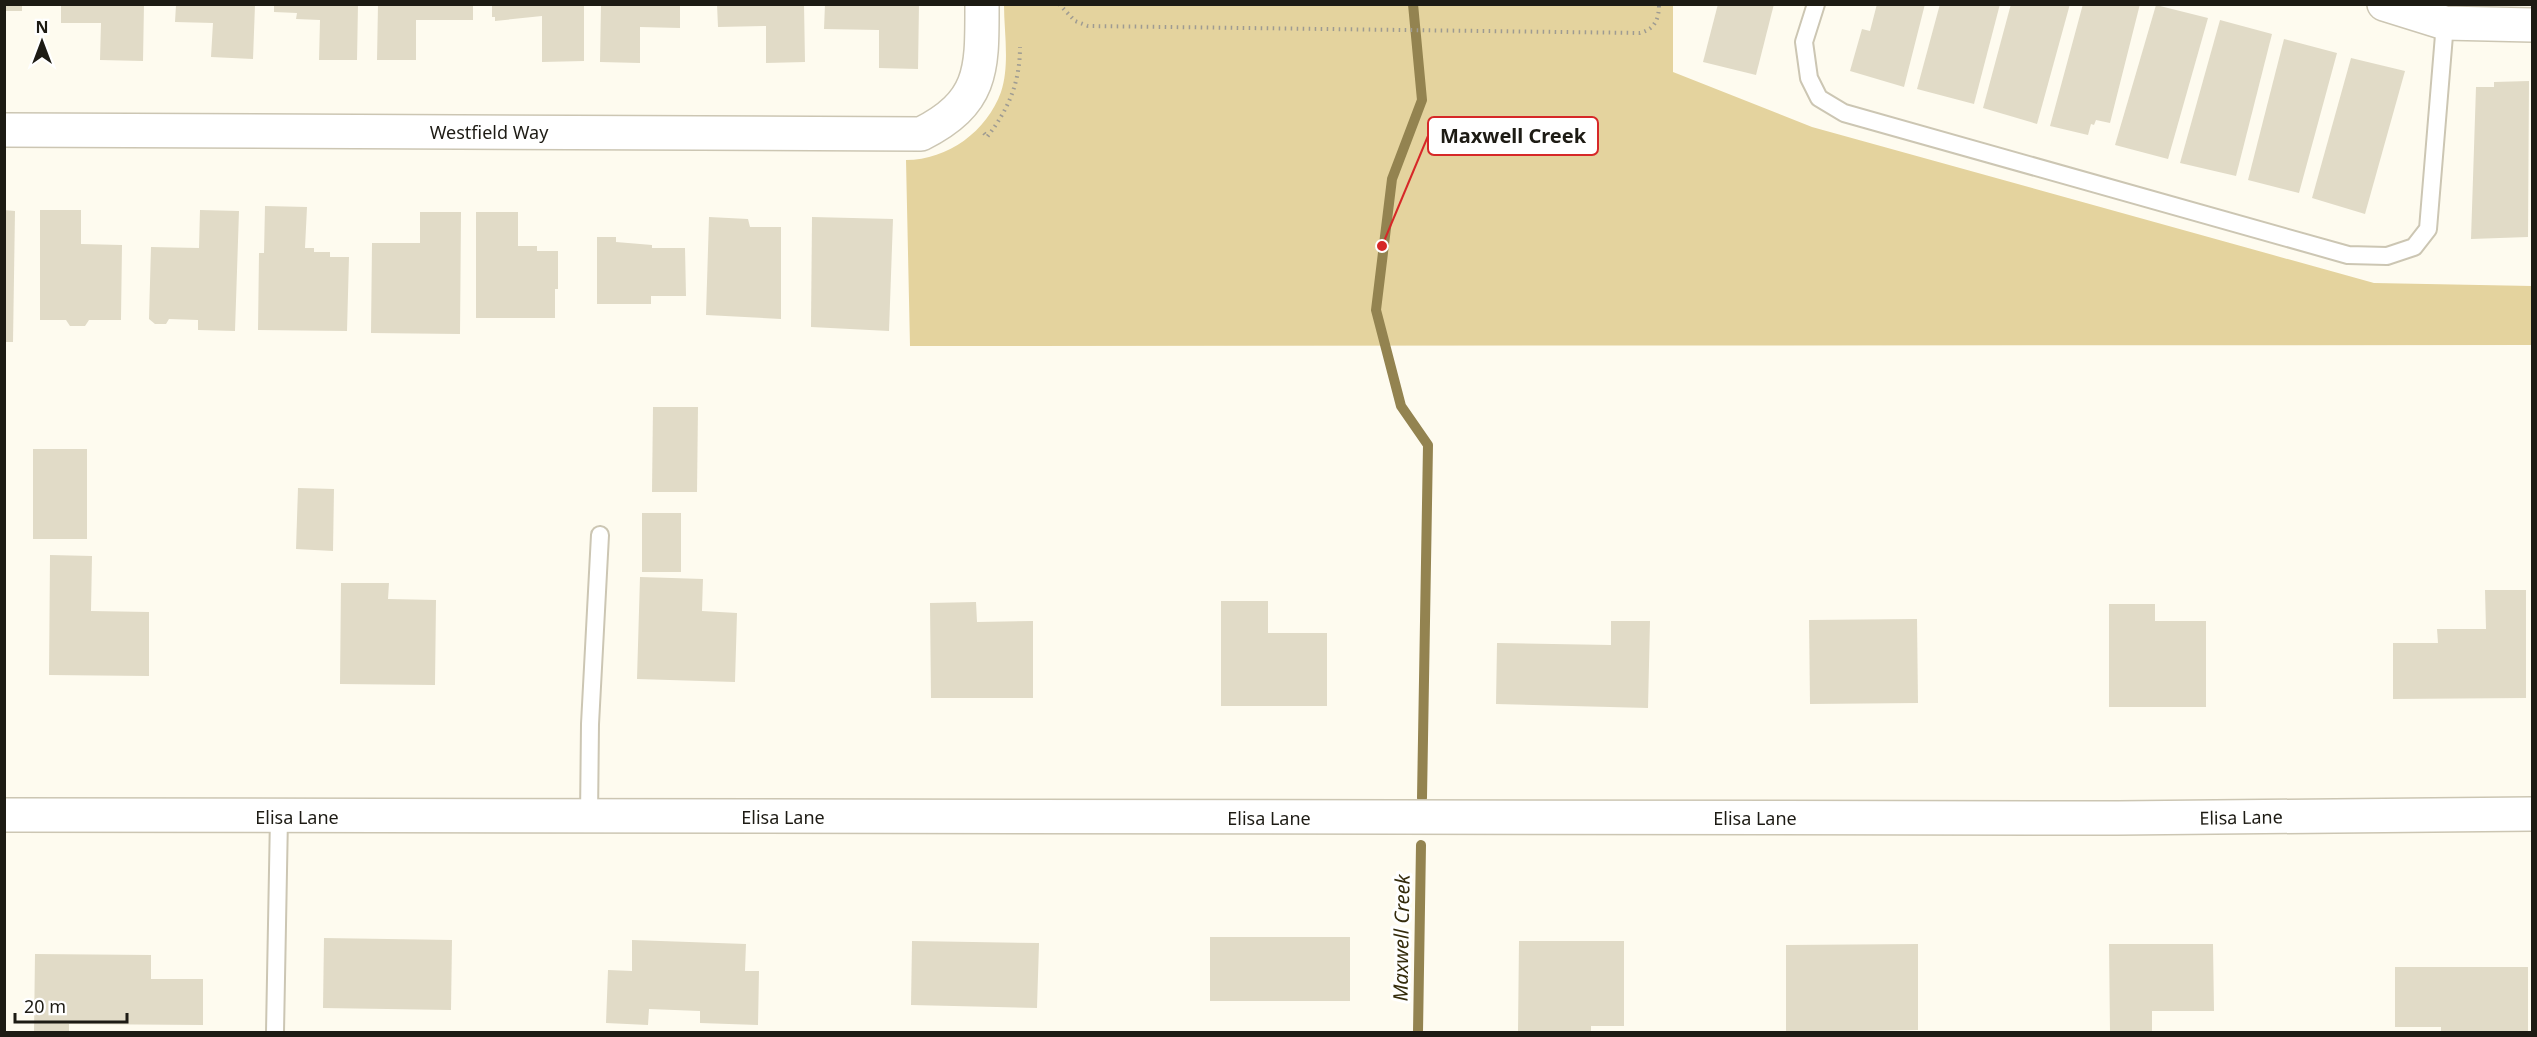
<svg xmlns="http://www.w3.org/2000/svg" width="2537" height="1037" viewBox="0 0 2537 1037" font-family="'Noto Sans',sans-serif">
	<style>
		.green { fill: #e4d39e }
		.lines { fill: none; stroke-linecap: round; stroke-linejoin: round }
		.stream { stroke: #938350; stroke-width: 10 }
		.building { fill: #e1dbc7 }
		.lane-casing { stroke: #ccc6b3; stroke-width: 20 }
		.street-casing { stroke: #ccc6b3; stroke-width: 36 }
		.path { stroke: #9e9b92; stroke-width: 4; stroke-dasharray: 1.5 4.5; stroke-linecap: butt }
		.lane { stroke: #fff; stroke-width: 16 }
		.street { stroke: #fff; stroke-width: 33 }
		.labels { text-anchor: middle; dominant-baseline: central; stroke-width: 6; stroke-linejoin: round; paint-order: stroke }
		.street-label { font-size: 18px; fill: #1d1b14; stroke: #fff }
		.water-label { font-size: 20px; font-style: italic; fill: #342b0b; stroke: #fff }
		.leader { fill: none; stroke: #d62828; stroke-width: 2 }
		.callout-dot { fill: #d62828; stroke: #fff; stroke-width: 2 }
		.callout { fill: #fff; stroke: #d62828; stroke-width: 2 }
		.callout-label { font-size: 20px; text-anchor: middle; font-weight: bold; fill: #1d1b14 }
	</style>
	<rect width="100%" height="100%" fill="#fefbef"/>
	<path class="green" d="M1004,5h669v67l139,55 562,156 158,3v59l-1622,1 -4,-186c42,0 81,-29 95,-68 9,-27 3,-60 3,-87z"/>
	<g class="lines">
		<g class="stream">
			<path d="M1413,4l9,96 -30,79 -16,131 25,96 27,39 -6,353"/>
			<path d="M1418,1032l3,-187"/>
		</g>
	</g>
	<g class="building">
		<rect x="4" y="4" width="18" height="7"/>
		<path d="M61,4h83l-1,57 -43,-1 1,-37h-40z"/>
		<path d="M274,4h84l-1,56h-38l1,-40 -24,-1 1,-6 -23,-1z"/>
		<path d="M378,4h95v16h-57v40h-39z"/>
		<path d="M492,4h92v57l-42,1v-46l-47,5v-4h-3z"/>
		<path d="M601,4h79v24l-40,-1v36l-40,-1z"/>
		<path d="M717,4h87l1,58 -39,1v-37l-48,1z"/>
		<path d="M825,4h94l-1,65 -39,-1v-38l-55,-1z"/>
		<path d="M1718,4h56l-18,71 -53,-13z"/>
		<path d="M1877,4h48l-21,83 -54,-16 12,-42 8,2z"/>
		<path d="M1940,4h60l-26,100 -57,-15z"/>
		<path d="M2011,4h59l-33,120 -54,-16z"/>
		<path d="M2083,4h57l-30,119 -14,-3 -2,5 -3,-1 -3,11 -38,-9z"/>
		<path d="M176,5h79l-2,54 -42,-2 2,-34 -38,-1z"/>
		<path d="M2156,5l52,13 -40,141 -53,-14z"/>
		<path d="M2220,20l52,14 -36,142 -56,-13z"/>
		<path d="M2284,39l53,14 -38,140 -51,-13z"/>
		<path d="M2351,58l54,13 -40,143 -53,-16z"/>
		<path d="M2529,81l-1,156 -57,2 5,-152h18v-5z"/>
		<path d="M265,206l42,1 -2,41h9v4h16v5h19l-2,74 -89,-1 1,-77h5z"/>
		<path d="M4,210l11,1 -2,131h-9z"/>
		<path d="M40,210h41v34l41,1 -1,75h-32l-4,6h-15l-4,-6h-26z"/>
		<path d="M200,210l39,1 -4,120 -37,-1v-10l-29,-1 -3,5h-11l-6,-5 2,-72 48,1z"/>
		<path d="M420,212h41l-1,122 -89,-1 1,-90h48z"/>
		<path d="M476,212h42v34h19v5h21v38h-3v29h-79z"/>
		<path d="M709,217l39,2 2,8h31v92l-75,-4z"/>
		<path d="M812,217l81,2 -4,112 -78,-4z"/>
		<path d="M597,237h19v5l36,3v3h33l1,48h-35v8h-54z"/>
		<path d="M653,407h45l-1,85h-45z"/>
		<rect x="33" y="449" width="54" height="90"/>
		<path d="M298,488l36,1 -1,62 -37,-2z"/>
		<rect x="642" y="513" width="39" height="59"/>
		<path d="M50,555l42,1 -1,55 58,1v64l-100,-1z"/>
		<path d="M640,577l63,2 -1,32 35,2 -2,69 -98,-3z"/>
		<path d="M341,583h48l-1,16 48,1 -1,85 -95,-1z"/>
		<path d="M2485,590h41v108l-133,1v-56h45l-1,-14h49z"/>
		<path d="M1221,601h47v32h59v73h-106z"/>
		<path d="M976,602l1,20 56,-1v77h-102l-1,-95z"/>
		<path d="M2109,604h46v17h51v86h-97z"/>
		<path d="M1917,619l1,84 -108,1 -1,-84z"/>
		<path d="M1611,621h39l-2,87 -152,-4 1,-61 114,2z"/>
		<rect x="1210" y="937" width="140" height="64"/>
		<path d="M324,938l128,2 -1,70 -128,-2z"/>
		<path d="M632,940l114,4 -1,27h14l-1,54 -58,-2v-12l-51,-2 -1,16 -42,-2 2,-53 24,1z"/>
		<path d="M912,941l127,2 -2,65 -126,-3z"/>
		<path d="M1519,941h105v85h-33v6h-73z"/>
		<path d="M1918,944v86l-132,2v-87z"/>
		<path d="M2109,944h104l1,67h-62v21h-42z"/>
		<path d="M35,954l116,1v24h52v46l-134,-1v8h-35z"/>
		<path d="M2395,967h133v65h-87v-5h-46z"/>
	</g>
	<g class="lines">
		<g class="lane-casing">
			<g id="lane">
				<path d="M1816,4l-12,38 5,36 10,20 25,15 504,142 39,1 27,-9 14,-18 17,-206"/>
				<path d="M589,817l1,-93 10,-189"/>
				<path d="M275,1032l4,-215"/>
			</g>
		</g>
		<g class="street-casing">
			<g id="street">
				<path d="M2384,4l61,19 87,2"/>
				<path d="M4,130l917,4c63,-32 61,-65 61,-130"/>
				<path d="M4,815l2114,3 414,-4"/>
			</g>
		</g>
		<g class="path">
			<path d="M1059,4l16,17 13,5 552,7c15,-4 19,-14 19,-29"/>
			<path d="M984,133l3,4c21,-27 33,-54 33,-90"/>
		</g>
		<use href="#lane" class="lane"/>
		<use href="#street" class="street"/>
	</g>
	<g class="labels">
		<g class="street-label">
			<text x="489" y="132">Westfield Way</text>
			<text x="297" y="817">Elisa Lane</text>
			<text x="783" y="817">Elisa Lane</text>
			<text transform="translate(2241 817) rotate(-1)">Elisa Lane</text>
			<text x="1269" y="818">Elisa Lane</text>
			<text x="1755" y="818">Elisa Lane</text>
		</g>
		<g class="water-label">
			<text transform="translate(1401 938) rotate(-89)">Maxwell Creek</text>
		</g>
	</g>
	<path class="leader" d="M1382 246L1428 136"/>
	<circle class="callout-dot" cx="1382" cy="246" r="6"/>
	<rect class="callout" x="1428" y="117" width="170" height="38" rx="6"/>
	<g class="callout-label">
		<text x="1513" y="143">Maxwell Creek</text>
	</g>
	<rect width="2537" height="1037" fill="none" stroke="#1d1b14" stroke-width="12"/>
	<g transform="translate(42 42)" stroke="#ffffff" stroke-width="4.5" paint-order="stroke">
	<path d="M0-4.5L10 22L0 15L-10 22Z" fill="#1d1b14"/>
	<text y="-9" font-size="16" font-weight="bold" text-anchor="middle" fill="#1d1b14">N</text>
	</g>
	<path d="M15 1013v9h112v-9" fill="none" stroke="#1d1b14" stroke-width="3"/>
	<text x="24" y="1013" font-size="18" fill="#1d1b14" stroke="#ffffff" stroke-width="4.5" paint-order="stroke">20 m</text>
</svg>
